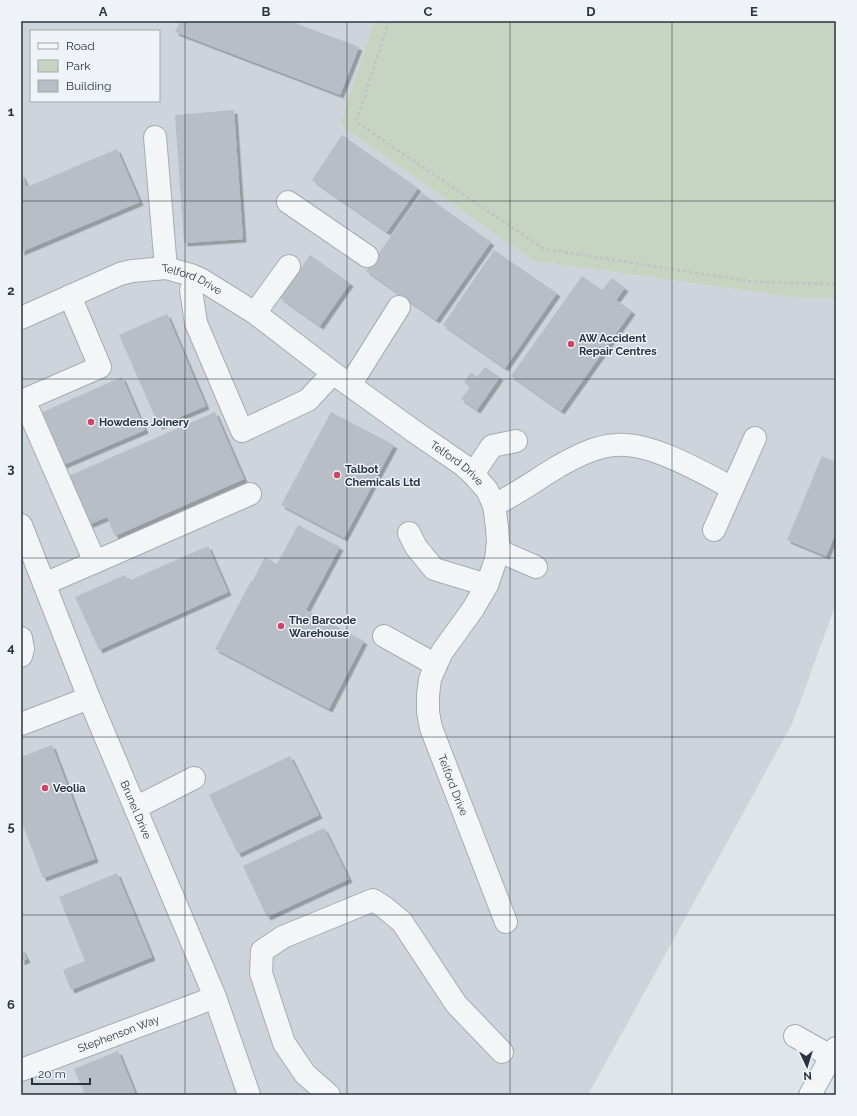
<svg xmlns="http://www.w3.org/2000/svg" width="857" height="1116" viewBox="0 0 857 1116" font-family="Raleway,sans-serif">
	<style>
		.built { fill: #ced4db; fill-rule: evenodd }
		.green { fill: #c7d4c1 }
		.building { fill: #b7bec6; filter: url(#shadow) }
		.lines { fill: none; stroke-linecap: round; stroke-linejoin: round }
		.minor-casing { stroke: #a5acb3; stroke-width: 24 }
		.path { stroke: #bec3c8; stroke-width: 2.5; stroke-dasharray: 3 3; stroke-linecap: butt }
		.minor { stroke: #f3f5f7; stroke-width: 22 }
		.grid { fill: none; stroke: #283441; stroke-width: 1; stroke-opacity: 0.55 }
		.poi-dot { fill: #d34165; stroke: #eff3f7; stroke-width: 1.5 }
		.labels { text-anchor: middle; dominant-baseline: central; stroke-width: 3; stroke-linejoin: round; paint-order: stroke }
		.street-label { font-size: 11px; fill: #283441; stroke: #eff3f7 }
		.poi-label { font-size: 11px; font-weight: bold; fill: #283441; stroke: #eff3f7; text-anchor: start }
		.neatline { fill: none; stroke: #283441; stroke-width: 1.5 }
		.grid-label { font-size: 13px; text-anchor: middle; font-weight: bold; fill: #283441 }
	</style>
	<defs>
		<filter id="shadow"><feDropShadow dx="3.5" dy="3.5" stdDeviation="0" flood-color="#0004"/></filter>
	</defs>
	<rect width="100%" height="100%" fill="#e0e5e9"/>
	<path class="built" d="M21,21h353l-34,104 194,136 265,37h37v306l-44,120 -204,371h-567zM31,31h128v70h-128z"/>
	<path class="green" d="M374,21h462v277h-37l-265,-37 -194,-136z"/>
	<g class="building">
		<path d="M180,21h110l69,26 -19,48 -165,-63z"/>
		<path d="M234,110l9,129 -59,4 -9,-128z"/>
		<path d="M342,135l76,53 -31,44 -75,-52z"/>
		<path d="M117,149l23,53 -119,50v-79l6,14z"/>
		<path d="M422,193l69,49 -55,78 -70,-49z"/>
		<path d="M494,250l63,43 -52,75 -62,-43z"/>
		<path d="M310,255l40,28 -30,43 -40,-28z"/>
		<path d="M582,276l20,14 10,-12 13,10 -9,12 16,11 -71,100 -50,-35z"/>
		<path d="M167,314l39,92 -47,20 -40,-91z"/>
		<path d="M485,367l15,10 -23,33 -16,-11 9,-12 -6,-5 7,-10 6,5z"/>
		<path d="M122,377l23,53 -84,36 -23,-52z"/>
		<path d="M215,412l29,67 -129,57 -8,-19 -19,8 -22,-48z"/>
		<path d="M331,412l63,33 -50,93 -63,-33z"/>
		<path d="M822,456l14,6v71l-10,23 -39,-16z"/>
		<path d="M298,525l42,22 -34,63 58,31 -35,68 -114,-60 36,-68 1,1 13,-25 12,7z"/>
		<path d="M208,546l20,46 -129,58 -24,-53 50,-22 3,6z"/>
		<path d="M52,745l43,114 -52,19 -22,-58v-63z"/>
		<path d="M290,756l29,59 -81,39 -29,-59z"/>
		<path d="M324,828l25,51 -82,38 -24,-51z"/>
		<path d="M117,873l35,84 -81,33 -8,-20 22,-9 -26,-64z"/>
		<path d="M21,948l6,11 -6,3z"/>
		<path d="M118,1051l18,44h-51l-11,-26z"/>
	</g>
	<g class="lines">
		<g class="minor-casing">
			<g id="minor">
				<path d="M155,137l11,131"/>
				<path d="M288,202l79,54"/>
				<path d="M197,278l-6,12 5,33 46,108 66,-31 25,-27"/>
				<path d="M70,296l30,71 -76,33 71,162 155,-68"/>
				<path d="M255,313l34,-47"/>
				<path id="s1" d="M21,318l99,-44 12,-3 34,-3 25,7 11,5 53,33 78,60 82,59 48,33 10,9 14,16 7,15 3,22 1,16 -2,16 -9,26 -14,24 -31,43 -6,13 -6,14 -2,16v17l3,16 75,194"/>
				<path d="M350,385l49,-78"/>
				<path d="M473,474l19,-28 24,-5"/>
				<path d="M494,505c23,-11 43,-26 65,-39 18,-10 37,-20 57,-21 35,-3 86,27 116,43"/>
				<path id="s2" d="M21,525l68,173 126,299 34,98"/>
				<path d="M714,530l41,-92"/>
				<path d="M409,533l7,14 18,22 53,16"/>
				<path d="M497,550l39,17"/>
				<path d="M44,584l51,-22"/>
				<path d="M384,636l52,29"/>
				<path d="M21,638l2,11 -2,7"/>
				<path d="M21,724l68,-26"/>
				<path d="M135,808l59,-30"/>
				<path d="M795,1036l37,21"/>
				<path id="s3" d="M21,1070l171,-64 23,-9"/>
				<path d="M329,1095l-24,-21 -21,-31 -23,-70 1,-22 21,-14 90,-37 11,7 18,15 54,82 46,48"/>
				<path d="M810,1095l26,-47"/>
			</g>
		</g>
		<path class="path" d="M389,21l-33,101 188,127 210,33 82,2"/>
		<use href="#minor" class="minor"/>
	</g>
	<path class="grid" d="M185,21v1074M347,21v1074M510,21v1074M672,21v1074M21,201h815M21,379h815M21,558h815M21,737h815M21,915h815"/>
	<g class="poi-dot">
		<circle cx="571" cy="344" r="4"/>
		<circle cx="91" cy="422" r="4"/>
		<circle cx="337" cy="475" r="4"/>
		<circle cx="281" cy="626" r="4"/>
		<circle cx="45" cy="788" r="4"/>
	</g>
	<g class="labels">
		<g class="street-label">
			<text stroke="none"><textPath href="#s1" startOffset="183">Telford Drive</textPath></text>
			<text stroke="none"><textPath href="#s1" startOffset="507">Telford Drive</textPath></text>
			<text stroke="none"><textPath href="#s1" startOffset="867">Telford Drive</textPath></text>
			<text stroke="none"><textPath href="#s2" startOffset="307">Brunel Drive</textPath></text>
			<text stroke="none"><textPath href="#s3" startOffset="104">Stephenson Way</textPath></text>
		</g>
		<g class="poi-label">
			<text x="579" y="338">AW Accident<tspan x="579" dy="13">Repair Centres</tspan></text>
			<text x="99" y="422">Howdens Joinery</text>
			<text x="345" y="469">Talbot<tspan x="345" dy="13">Chemicals Ltd</tspan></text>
			<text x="289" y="620">The Barcode<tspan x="289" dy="13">Warehouse</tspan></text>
			<text x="53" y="788">Veolia</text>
		</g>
	</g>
	<rect width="857" height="1116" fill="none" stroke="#eff3f7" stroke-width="44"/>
	<rect x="30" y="30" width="130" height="72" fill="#eff3f7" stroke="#9fa7ae"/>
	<rect x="38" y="43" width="20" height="6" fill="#f3f5f7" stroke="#9fa7ae"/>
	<text x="66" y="50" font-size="12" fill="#283441">Road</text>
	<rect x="38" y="60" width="20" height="12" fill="#c7d4c1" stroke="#9fa7ae"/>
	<text x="66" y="70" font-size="12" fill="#283441">Park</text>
	<rect x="38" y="80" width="20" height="12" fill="#b7bec6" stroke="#9fa7ae"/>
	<text x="66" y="90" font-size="12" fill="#283441">Building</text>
	<g transform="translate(807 1066) rotate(176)" stroke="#eff3f7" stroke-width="3" paint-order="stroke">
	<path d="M0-3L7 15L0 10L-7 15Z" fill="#283441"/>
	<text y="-6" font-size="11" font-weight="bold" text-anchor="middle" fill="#283441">N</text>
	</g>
	<path d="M32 1078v6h58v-6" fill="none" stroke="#283441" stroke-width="2"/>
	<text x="38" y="1078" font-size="12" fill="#283441" stroke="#eff3f7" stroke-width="3" paint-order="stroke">20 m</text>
	<rect x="22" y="22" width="813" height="1072" class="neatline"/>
	<g class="grid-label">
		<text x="103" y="16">A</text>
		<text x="266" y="16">B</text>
		<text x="428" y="16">C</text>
		<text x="591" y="16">D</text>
		<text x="754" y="16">E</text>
		<text x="11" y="116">1</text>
		<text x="11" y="295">2</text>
		<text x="11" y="473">3</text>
		<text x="11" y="652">4</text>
		<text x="11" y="831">5</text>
		<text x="11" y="1009">6</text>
	</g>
</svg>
